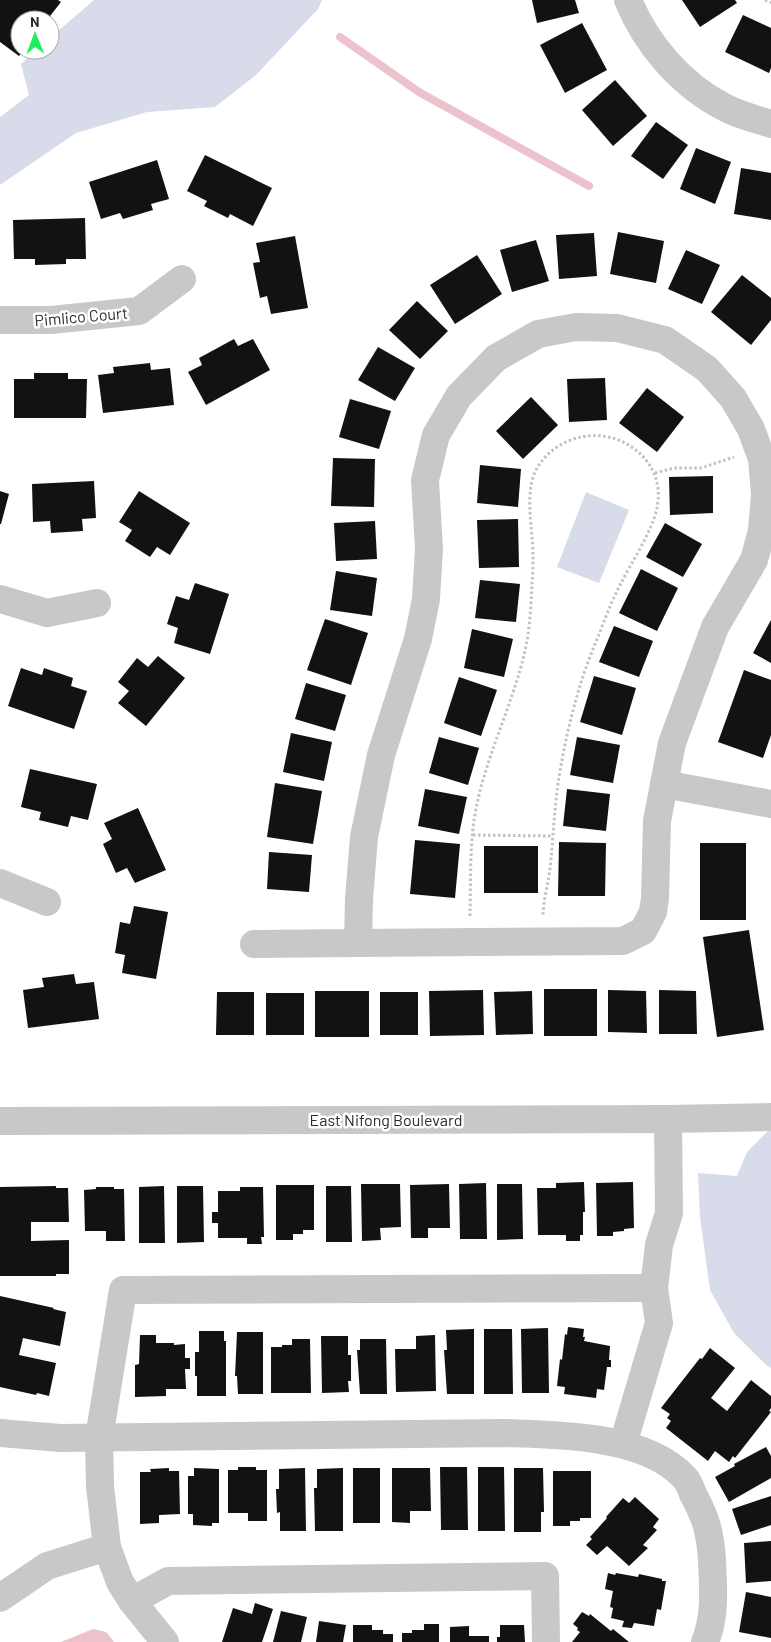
<svg xmlns="http://www.w3.org/2000/svg" width="771" height="1642" viewBox="0 0 771 1642" font-family="Barlow,sans-serif">
	<style>
		.green { fill: #d7dbea }
		.water { fill: #ecc2cc }
		.lines { fill: none; stroke-linecap: round; stroke-linejoin: round }
		.stream { stroke: #ecc2cc; stroke-width: 8 }
		.building { fill: #121212 }
		.path { stroke: #c2c2c2; stroke-width: 3; stroke-dasharray: 2.5 2.5; stroke-linecap: butt }
		.minor { stroke: #c8c8c8; stroke-width: 28 }
		.labels { text-anchor: middle; dominant-baseline: central; stroke-width: 5; stroke-linejoin: round; paint-order: stroke }
		.street-label { font-size: 16px; fill: #2b2b2b; stroke: #fff }
	</style>
	<rect width="100%" height="100%" fill="#fff"/>
	<g class="green">
		<path d="M94,0h228l-4,9 -62,66 -41,32 -68,5 -71,21 -76,52v-68l29,-22 -8,-31 15,-14h14v-12z"/>
		<path d="M586,492l43,18 -30,73 -42,-16z"/>
		<path d="M768,1131h3v237l-5,-3 -32,-32 -24,-43 -10,-73 -2,-44 39,3 10,-24z"/>
	</g>
	<path class="water" d="M93,1629l13,3 8,10h-53z"/>
	<g class="lines">
		<path class="stream" d="M340,37l79,55 170,94"/>
	</g>
	<g class="building">
		<path d="M0,0h58l3,2 -14,18h-27v30h4l-5,6 -19,-14z"/>
		<path d="M532,0h43l4,13 -42,10z"/>
		<path d="M682,0h53l2,3 -37,24z"/>
		<path d="M743,15l28,13v40l-2,5 -44,-21z"/>
		<path d="M582,23l25,47 -42,23 -25,-48z"/>
		<path d="M615,80l32,36 -34,30 -31,-36z"/>
		<path d="M656,122l32,23 -25,34 -32,-23z"/>
		<path d="M696,148l35,14 -16,42 -35,-15z"/>
		<path d="M205,155l67,33 -19,38 -23,-12 -2,4 -24,-12 3,-5 -20,-10z"/>
		<path d="M157,160l12,39 -18,5 2,6 -30,9 -3,-6 -19,6 -12,-37z"/>
		<path d="M741,168l30,5v47l-37,-6z"/>
		<path d="M85,218l1,41h-20v5l-31,1v-6h-21l-1,-39z"/>
		<path d="M618,232l46,9 -8,42 -46,-9z"/>
		<path d="M594,233l3,43 -38,3 -3,-44z"/>
		<path d="M295,236l13,72 -37,6 -4,-18 -7,2 -7,-35 7,-1 -4,-19z"/>
		<path d="M536,240l13,41 -37,11 -12,-42z"/>
		<path d="M686,250l34,15 -18,39 -34,-15z"/>
		<path d="M477,255l25,39 -47,30 -25,-39z"/>
		<path d="M742,275l29,23v22l-20,25 -40,-33z"/>
		<path d="M417,301l31,30 -28,28 -31,-29z"/>
		<path d="M234,339l4,7 15,-7 17,31 -64,35 -18,-33 14,-7 -3,-7z"/>
		<path d="M378,347l37,21 -20,33 -37,-21z"/>
		<path d="M150,363l1,7 19,-2 4,37 -71,8 -5,-38 16,-2 -1,-6z"/>
		<path d="M34,373h34v6h19l-1,39h-72v-39h20z"/>
		<path d="M605,378l2,42 -38,2 -2,-43z"/>
		<path d="M647,388l37,29 -27,35 -38,-29z"/>
		<path d="M531,397l27,28 -35,34 -27,-28z"/>
		<path d="M350,399l41,12 -12,38 -40,-12z"/>
		<path d="M333,458l42,1 -1,48 -43,-1z"/>
		<path d="M480,465l41,4 -3,38 -41,-4z"/>
		<path d="M713,476v37l-43,2 -1,-38z"/>
		<path d="M94,481l2,37 -14,1 1,12 -32,2 -1,-12 -17,1 -1,-38z"/>
		<path d="M0,491l9,3 -8,30h-1z"/>
		<path d="M139,491l51,32 -20,32 -13,-8 -7,10 -25,-16 7,-11 -13,-8z"/>
		<path d="M518,519l1,48 -40,1 -2,-48z"/>
		<path d="M375,521l2,38 -41,2 -2,-38z"/>
		<path d="M665,523l37,21 -19,33 -37,-20z"/>
		<path d="M641,569l37,19 -21,43 -38,-18z"/>
		<path d="M336,571l41,7 -5,38 -42,-6z"/>
		<path d="M480,580l40,4 -4,38 -41,-4z"/>
		<path d="M195,583l34,11 -19,60 -36,-11 4,-15 -11,-4 9,-28 13,4z"/>
		<path d="M325,619l43,14 -17,52 -44,-15z"/>
		<path d="M771,620v43l-18,-10z"/>
		<path d="M614,626l39,15 -14,36 -40,-15z"/>
		<path d="M472,629l41,10 -9,38 -40,-9z"/>
		<path d="M158,656l27,22 -39,48 -28,-23 11,-12 -11,-9 19,-24 11,9z"/>
		<path d="M21,668l21,7 2,-7 29,10 -2,8 16,5 -13,38 -66,-23z"/>
		<path d="M744,670l27,10v55l-8,23 -45,-16z"/>
		<path d="M594,676l42,12 -14,47 -42,-13z"/>
		<path d="M459,677l38,13 -16,46 -37,-13z"/>
		<path d="M306,683l40,12 -11,36 -40,-12z"/>
		<path d="M291,733l41,9 -8,39 -41,-9z"/>
		<path d="M439,737l40,11 -11,37 -39,-12z"/>
		<path d="M577,737l43,8 -7,38 -43,-8z"/>
		<path d="M30,769l67,15 -9,36 -17,-4 -3,11 -29,-7 2,-8 -20,-5z"/>
		<path d="M275,783l47,8 -9,53 -46,-7z"/>
		<path d="M425,789l42,8 -8,37 -41,-8z"/>
		<path d="M567,789l43,5 -4,37 -43,-5z"/>
		<path d="M138,808l28,62 -31,13 -8,-15 -11,5 -13,-29 9,-5 -8,-16z"/>
		<path d="M415,840l45,4 -5,54 -45,-4z"/>
		<path d="M559,842l47,1 -1,53h-47z"/>
		<rect x="700" y="843" width="46" height="77"/>
		<rect x="484" y="846" width="54" height="47"/>
		<path d="M269,852l43,3 -3,37 -42,-3z"/>
		<path d="M134,906l34,6 -12,67 -34,-6 3,-18 -10,-2 5,-31 10,2z"/>
		<path d="M749,930l15,100 -47,7 -14,-100z"/>
		<path d="M74,974l2,10 18,-2 5,37 -71,9 -5,-38 21,-3 -2,-9z"/>
		<rect x="544" y="989" width="53" height="47"/>
		<path d="M483,990l1,45 -54,1 -1,-45z"/>
		<path d="M608,990l38,1 1,42 -39,-1z"/>
		<path d="M659,990l37,1 1,43h-38z"/>
		<rect x="315" y="991" width="54" height="46"/>
		<path d="M532,991l1,43 -37,1 -2,-43z"/>
		<path d="M217,992h37v43h-38z"/>
		<rect x="380" y="992" width="38" height="43"/>
		<rect x="266" y="993" width="38" height="42"/>
		<path d="M584,1182l1,30h-2v23h-3v6h-14v-6h-28l-1,-47h19v-5z"/>
		<path d="M633,1182l1,46 -10,1v2l-11,1v4h-16l-1,-53z"/>
		<path d="M486,1183l1,56h-27l-1,-55z"/>
		<path d="M361,1184h39l1,43 -21,1 1,12 -19,1z"/>
		<path d="M449,1184l1,44h-22v10h-17l-1,-53z"/>
		<path d="M497,1184h25l1,55 -26,1z"/>
		<path d="M276,1185h38v45h-11v4h-10v6h-17z"/>
		<path d="M56,1186v2h12l1,34h-38v19l38,-1v34h-13v2h-56v-89z"/>
		<path d="M164,1186l1,57h-26v-56z"/>
		<path d="M177,1186h26l1,56 -27,1z"/>
		<path d="M326,1186h25l1,56h-26z"/>
		<path d="M96,1187h18v2h10l1,52h-19v-10h-21l-1,-41 12,-1z"/>
		<path d="M240,1187h23l1,50h-3l1,7h-15v-6h-29v-15h-6v-11h6v-21h22z"/>
		<path d="M0,1296l54,12 -1,1 13,3 -6,34 -37,-8 -4,17 37,8 -7,33 -12,-3 -1,2 -36,-8z"/>
		<path d="M568,1327l16,2 -1,8h2l-1,4 26,5 -1,14h2v7h-4l-3,23 -7,-1 -1,9 -32,-4 1,-7 -8,-1 3,-27 2,1 3,-26 2,1z"/>
		<path d="M548,1328l1,65h-27l-1,-64z"/>
		<path d="M474,1329v65h-27l-3,-44h3l-1,-20z"/>
		<path d="M484,1329h28l1,65h-29z"/>
		<path d="M199,1331h25v10h2v55h-29v-20h-2v-24h4z"/>
		<path d="M237,1332h26v62h-25l-1,-18h-2z"/>
		<path d="M140,1335h16v8h18v2l11,-1v14h5v11h-5l1,20h-20v7l-31,1v-32l4,-1z"/>
		<path d="M435,1335l1,56 -40,1 -1,-43h21v-13z"/>
		<path d="M321,1336h27v19h3v26h-3l1,11 -27,1z"/>
		<path d="M292,1339h18l1,54h-40v-46h11v-2h10z"/>
		<path d="M360,1339h26l1,55h-27l-3,-44h3z"/>
		<path d="M710,1348l25,20 -24,30 16,13 24,-31 20,16v12l-2,3 2,1 -36,46 -2,-2 -4,6 -14,-11 -7,10 -42,-33 5,-7 -4,-3 3,-4 -9,-6 39,-50 2,1z"/>
		<path d="M766,1447l5,9v22l-42,24 -14,-25 20,-11 -1,-2z"/>
		<path d="M238,1467h18v3h11v51h-19v-8h-20v-43h10z"/>
		<path d="M440,1467h27l1,63h-27z"/>
		<path d="M478,1467h26l1,64h-27z"/>
		<path d="M169,1468v3h10l1,43 -21,1v8l-19,1v-52h11l-1,-3z"/>
		<path d="M194,1468l25,1v54h-7v3l-19,-1v-11h-5v-38h6z"/>
		<path d="M305,1468l1,63h-26v-19l-3,1 -1,-24h3v-20z"/>
		<path d="M343,1468v63h-28l-1,-43h3v-19z"/>
		<rect x="353" y="1468" width="27" height="55"/>
		<path d="M392,1468h38l1,43h-21v12l-18,-1z"/>
		<path d="M514,1468h29l1,44h-3v20h-27z"/>
		<path d="M553,1471h38v47h-11v3h-10v5h-17z"/>
		<path d="M771,1496v29l-30,10 -9,-26z"/>
		<path d="M635,1497l24,22 -6,8 4,3 -14,15 5,3 -19,18 -22,-20 -10,9 -11,-10 6,-6 -2,-2 17,-19 -1,-1 17,-19 6,5z"/>
		<path d="M771,1541v40l-25,2 -2,-40z"/>
		<path d="M608,1573l7,2 1,-2 22,4 1,-3 23,5v2h4l-5,29 -4,-1 -3,17 -20,-3 -2,5 -10,-1 2,-6 -13,-3 2,-10 -3,-1 3,-16 -8,-2z"/>
		<path d="M746,1592l25,5v41l-32,-6z"/>
		<path d="M255,1603l18,6 -11,33h-40l11,-34 19,6z"/>
		<path d="M281,1611l26,6 -6,25h-28z"/>
		<path d="M582,1612l7,4 1,-2 21,17 2,-2 16,13h-57l8,-10 -3,-2 1,-2 -5,-4z"/>
		<path d="M319,1621l27,4 -3,17h-27z"/>
		<path d="M424,1624h15v18h-37v-9h10v-3h12z"/>
		<path d="M353,1625h19v5h11v4h10v8h-40z"/>
		<path d="M500,1625h24l1,17h-28v-5h3z"/>
		<path d="M469,1626v10h20v6h-39v-15z"/>
	</g>
	<g class="lines">
		<g class="path">
			<path d="M765,0l6,3"/>
			<path d="M655,473l19,-5h27l33,-11"/>
			<path d="M473,835l79,1"/>
			<path d="M470,916c1,-36 -1,-76 7,-112 11,-52 36,-101 48,-153 5,-22 6,-47 7,-69 1,-9 1,-18 1,-27 0,-25 -9,-62 3,-85 19,-35 66,-45 97,-22 20,14 29,36 24,60 -5,24 -26,55 -37,77 -10,19 -17,40 -25,59 -18,44 -30,93 -37,140 -4,28 -5,57 -8,85 -2,16 -7,32 -7,48"/>
		</g>
		<g class="minor">
			<path d="M628,0c18,44 53,85 96,107 14,8 32,12 47,17"/>
			<path d="M0,320h51l88,-9 43,-32"/>
			<path d="M576,327l41,1 48,12 42,29 26,29 18,31 11,30 3,35 -3,37 -8,29 -39,67 -43,116 -15,78 -2,77 -2,14 -10,19 -20,10 -265,2 1,-44 5,-62 17,-82 37,-116 8,-40 3,-50 -4,-69 11,-45 23,-39 37,-38 42,-24z"/>
			<path d="M0,599l47,14 50,-10"/>
			<path d="M664,784l107,20"/>
			<path d="M0,883l47,19"/>
			<path d="M254,944l104,-1"/>
			<path d="M0,1121l668,-2 103,-2"/>
			<path d="M0,1433l60,5 446,-5c54,2 139,2 178,44 4,4 7,11 9,17 13,24 17,38 19,65 1,27 4,57 -7,83"/>
			<path d="M623,1444l36,-121 -5,-35 5,-43 10,-32 -1,-94"/>
			<path d="M0,1598l47,-32 60,-19"/>
			<path d="M132,1601l36,-20 377,-5 1,66"/>
			<path d="M165,1642l-33,-41 -12,-19 -13,-35 -7,-61 -1,-48 24,-148 531,-2"/>
		</g>
	</g>
	<g class="labels">
		<g class="street-label">
			<text transform="translate(81 316) rotate(-5)">Pimlico Court</text>
			<text x="386" y="1119">East Nifong Boulevard</text>
		</g>
	</g>
	<g transform="translate(35 35) rotate(359)"><circle r="24" fill="#ffffff" stroke="#aaaaaa"/>
	<path d="M0-4L9 19L0 12L-9 19Z" fill="#23ec60"/>
	<text y="-8" font-size="14" font-weight="bold" text-anchor="middle" fill="#2b2b2b">N</text>
	</g>
</svg>
